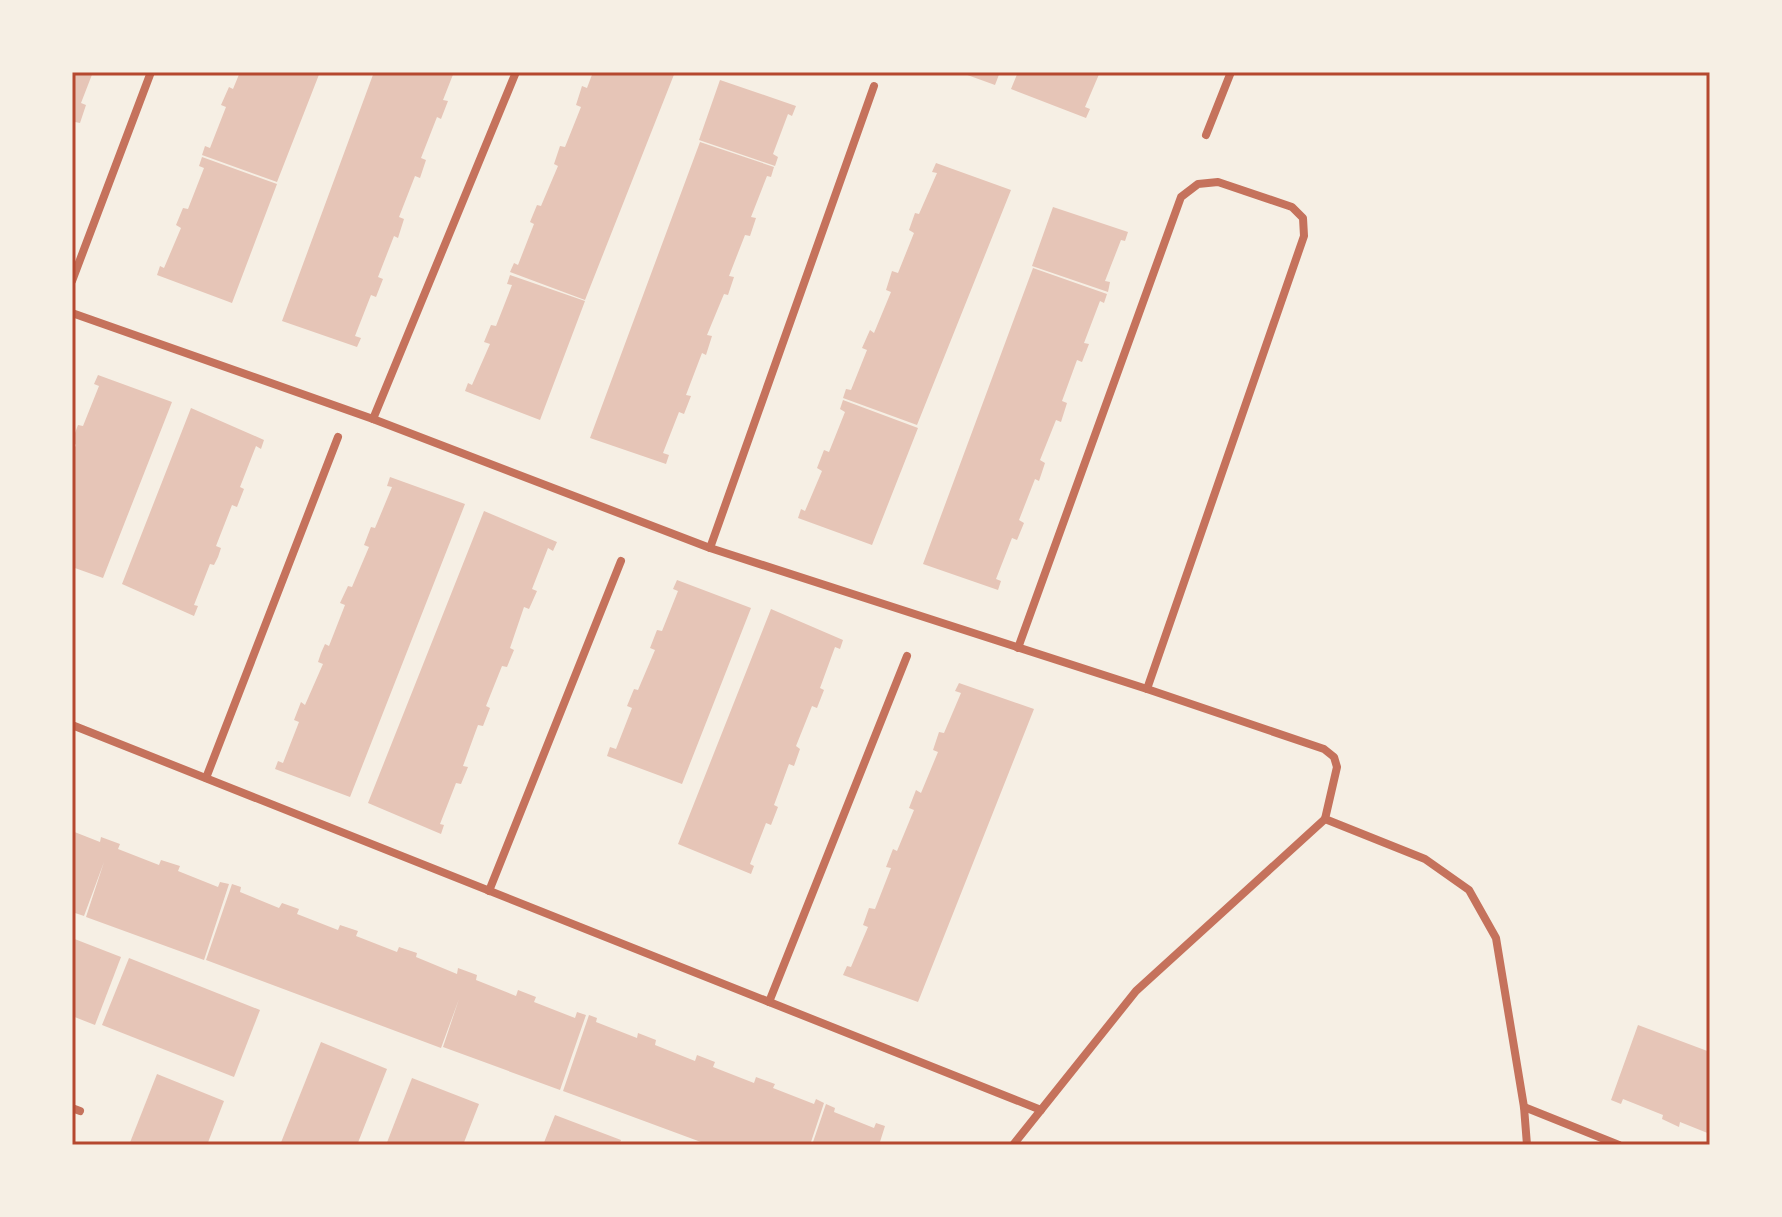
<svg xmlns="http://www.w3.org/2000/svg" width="1782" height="1217" viewBox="0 0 1782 1217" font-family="'Varela Round',sans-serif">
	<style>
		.building { fill: #e6c5b7 }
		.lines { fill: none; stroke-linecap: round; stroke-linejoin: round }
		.minor { stroke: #c5725c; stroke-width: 8 }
		.neatline { fill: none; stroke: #b5482f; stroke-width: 3 }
	</style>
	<rect width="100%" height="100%" fill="#f6efe4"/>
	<g class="building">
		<path d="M72,72h21l-12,31 5,2 -6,18 -5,-1 -3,8z"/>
		<path d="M240,72h80l-43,110 -75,-27 3,-9 5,2 16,-41 -5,-2 8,-18 4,2z"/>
		<path d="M374,72h80l-11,28 5,1 -7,18 -4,-2 -16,41 5,2 -6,18 -5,-2 -16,41 5,2 -6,19 -4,-2 -16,41 5,2 -7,18 -5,-2 -16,41 6,2 -4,9 -75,-26z"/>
		<path d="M593,72h82l-90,228 -75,-28 4,-9 4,2 16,-41 -4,-2 7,-17 4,1 17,-40 -4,-2 6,-18 5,1 16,-40 -5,-2 6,-19 5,2z"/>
		<path d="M959,72h41l-5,13z"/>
		<path d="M1018,72h82l-15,35 5,2 -4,9 -75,-29z"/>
		<path d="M720,80l76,26 -4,10 -4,-2 -15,40 5,3 -3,9 -76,-26z"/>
		<path d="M700,142l74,25 -3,10 -4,-1 -16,41 5,1 -6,18 -5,-1 -16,41 5,1 -6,18 -4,-1 -17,41 5,1 -6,19 -4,-2 -16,42 5,1 -7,18 -5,-2 -16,41 6,2 -3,9 -76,-26z"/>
		<path d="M202,157l75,27 -45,119 -75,-28 3,-9 4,2 17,-40 -5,-3 7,-17 5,1 16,-41 -5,-2z"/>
		<path d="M936,163l75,27 -94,235 -74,-27 3,-9 5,1 16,-40 -5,-2 8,-18 4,3 17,-41 -5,-2 6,-19 6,2 16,-40 -5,-3 6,-17 4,1 18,-41 -5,-1z"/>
		<path d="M1053,207l75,25 -3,9 -4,-1 -16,41 5,1 -2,10 -76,-26z"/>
		<path d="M1033,268l74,26 -3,9 -4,-2 -16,42 5,1 -7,18 -5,-2 -15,41 5,2 -6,19 -5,-2 -16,40 5,3 -6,18 -4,-2 -16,41 5,3 -7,17 -5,-2 -16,41 5,2 -3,9 -75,-26z"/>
		<path d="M510,275l75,26 -45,119 -75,-29 3,-8 4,2 18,-41 -6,-2 7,-17 5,1 16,-41 -5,-1z"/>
		<path d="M98,375l74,27 -69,176 -31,-11v-113l4,-9 -4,-4 6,-16 5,1 16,-40 -5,-2z"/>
		<path d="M843,400l75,28 -46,117 -74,-27 3,-9 4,2 17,-40 -5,-3 7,-18 5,2 16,-40 -5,-3z"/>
		<path d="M191,408l73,32 -3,9 -5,-3 -16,41 4,2 -7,18 -5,-2 -16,41 5,2 -3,9 -4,8 -4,-1 -16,41 4,1 -4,10 -72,-32z"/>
		<path d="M390,477l75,27 -115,293 -75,-28 3,-8 5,2 16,-41 -5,-2 7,-18 4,3 18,-41 -5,-2 3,-9 4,-9 4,2 16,-41 -5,-2 8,-17 4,1 17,-40 -5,-2 7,-18 4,1 17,-41 -5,-1z"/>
		<path d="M484,511l73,31 -4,9 -5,-3 -16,41 5,2 -8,18 -5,-2 -14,41 4,2 -7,17 -5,-1 -16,40 4,2 -7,18 -5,-1 -15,41 5,1 -7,17 -5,-1 -16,41 4,1 -3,9 -73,-31z"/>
		<path d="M677,580l74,28 -69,176 -75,-28 3,-9 6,2 16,-41 -5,-2 7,-17 4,1 17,-40 -5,-2 7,-18 5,1 16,-40 -5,-2z"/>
		<path d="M771,609l72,31 -3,9 -5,-2 -15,41 4,2 -7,18 -5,-2 -16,40 4,3 -6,17 -5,-2 -15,41 4,2 -7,18 -5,-2 -16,41 4,2 -3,8 -73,-30z"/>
		<path d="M959,683l75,26 -116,293 -75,-27 4,-9 4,1 17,-40 -5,-2 6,-17 6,1 16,-41 -5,-1 7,-18 4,2 17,-41 -5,-2 7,-18 5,3 17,-41 -5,-2 6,-18 5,1 17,-40 -6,-2z"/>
		<path d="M72,831l28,11 1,-5 19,7 -2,5 41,16 2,-5 19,6 -2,5 40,16 2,-5 9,2 -25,76 -118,-43 18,-55 -20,54 -12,-4z"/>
		<path d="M232,884l9,3 -1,5 39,16 3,-5 17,6 -2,5 41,16 2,-5 18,6 -2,5 41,16 2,-5 18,6 -1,4 41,17 1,-6 19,7 -1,5 40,16 2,-6 18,7 -2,5 41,16 2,-6 9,3 -26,75 -117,-43 16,-48 -18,49 -235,-88z"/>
		<path d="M72,938l49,19 -26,68 -23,-9z"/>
		<path d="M129,958l131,52 -26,67 -132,-52z"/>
		<path d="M589,1015l8,3 -1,4 41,16 1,-5 18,7 -1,5 40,16 2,-6 18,7 -2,5 41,16 2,-6 19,7 -2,4 41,16 2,-5 8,4 -14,42h-101l-146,-54z"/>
		<path d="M1638,1025l72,27v82l-30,-12 -1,5 -17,-8 1,-4 -40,-16 -2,5 -10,-4z"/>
		<path d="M321,1042l66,27 -26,66 -4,10h-77z"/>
		<path d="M157,1074l67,27 -17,44h-78z"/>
		<path d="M412,1078l67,26 -16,41h-77z"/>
		<path d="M826,1104l9,4 -1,4 40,16 2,-5 9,3 -6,19h-67z"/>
		<path d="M555,1115l66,25 -2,5h-76z"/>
	</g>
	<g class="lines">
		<g class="minor">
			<path d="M1206,135l25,-63"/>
			<path d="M72,281l79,-209"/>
			<path d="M72,313l301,106 337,129 437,141 177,60 10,8 3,10 -12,52"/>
			<path d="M373,419l143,-347"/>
			<path d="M710,548l164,-462"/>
			<path d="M1018,648l163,-451 17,-13 20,-2 74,25 11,11 1,18 -157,453"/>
			<path d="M72,725l969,385"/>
			<path d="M206,778l132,-341"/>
			<path d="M1325,819l100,40 44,31 27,48 28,169 3,38"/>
			<path d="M489,891l132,-330"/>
			<path d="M769,1002l138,-346"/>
			<path d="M1524,1107l95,38"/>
			<path d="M72,1108l8,3"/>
			<path d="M1013,1145l123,-154 189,-172"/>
		</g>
	</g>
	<rect width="1782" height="1217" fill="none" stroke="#f6efe4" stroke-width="148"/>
	<rect x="74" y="74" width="1634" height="1069" class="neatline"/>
</svg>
